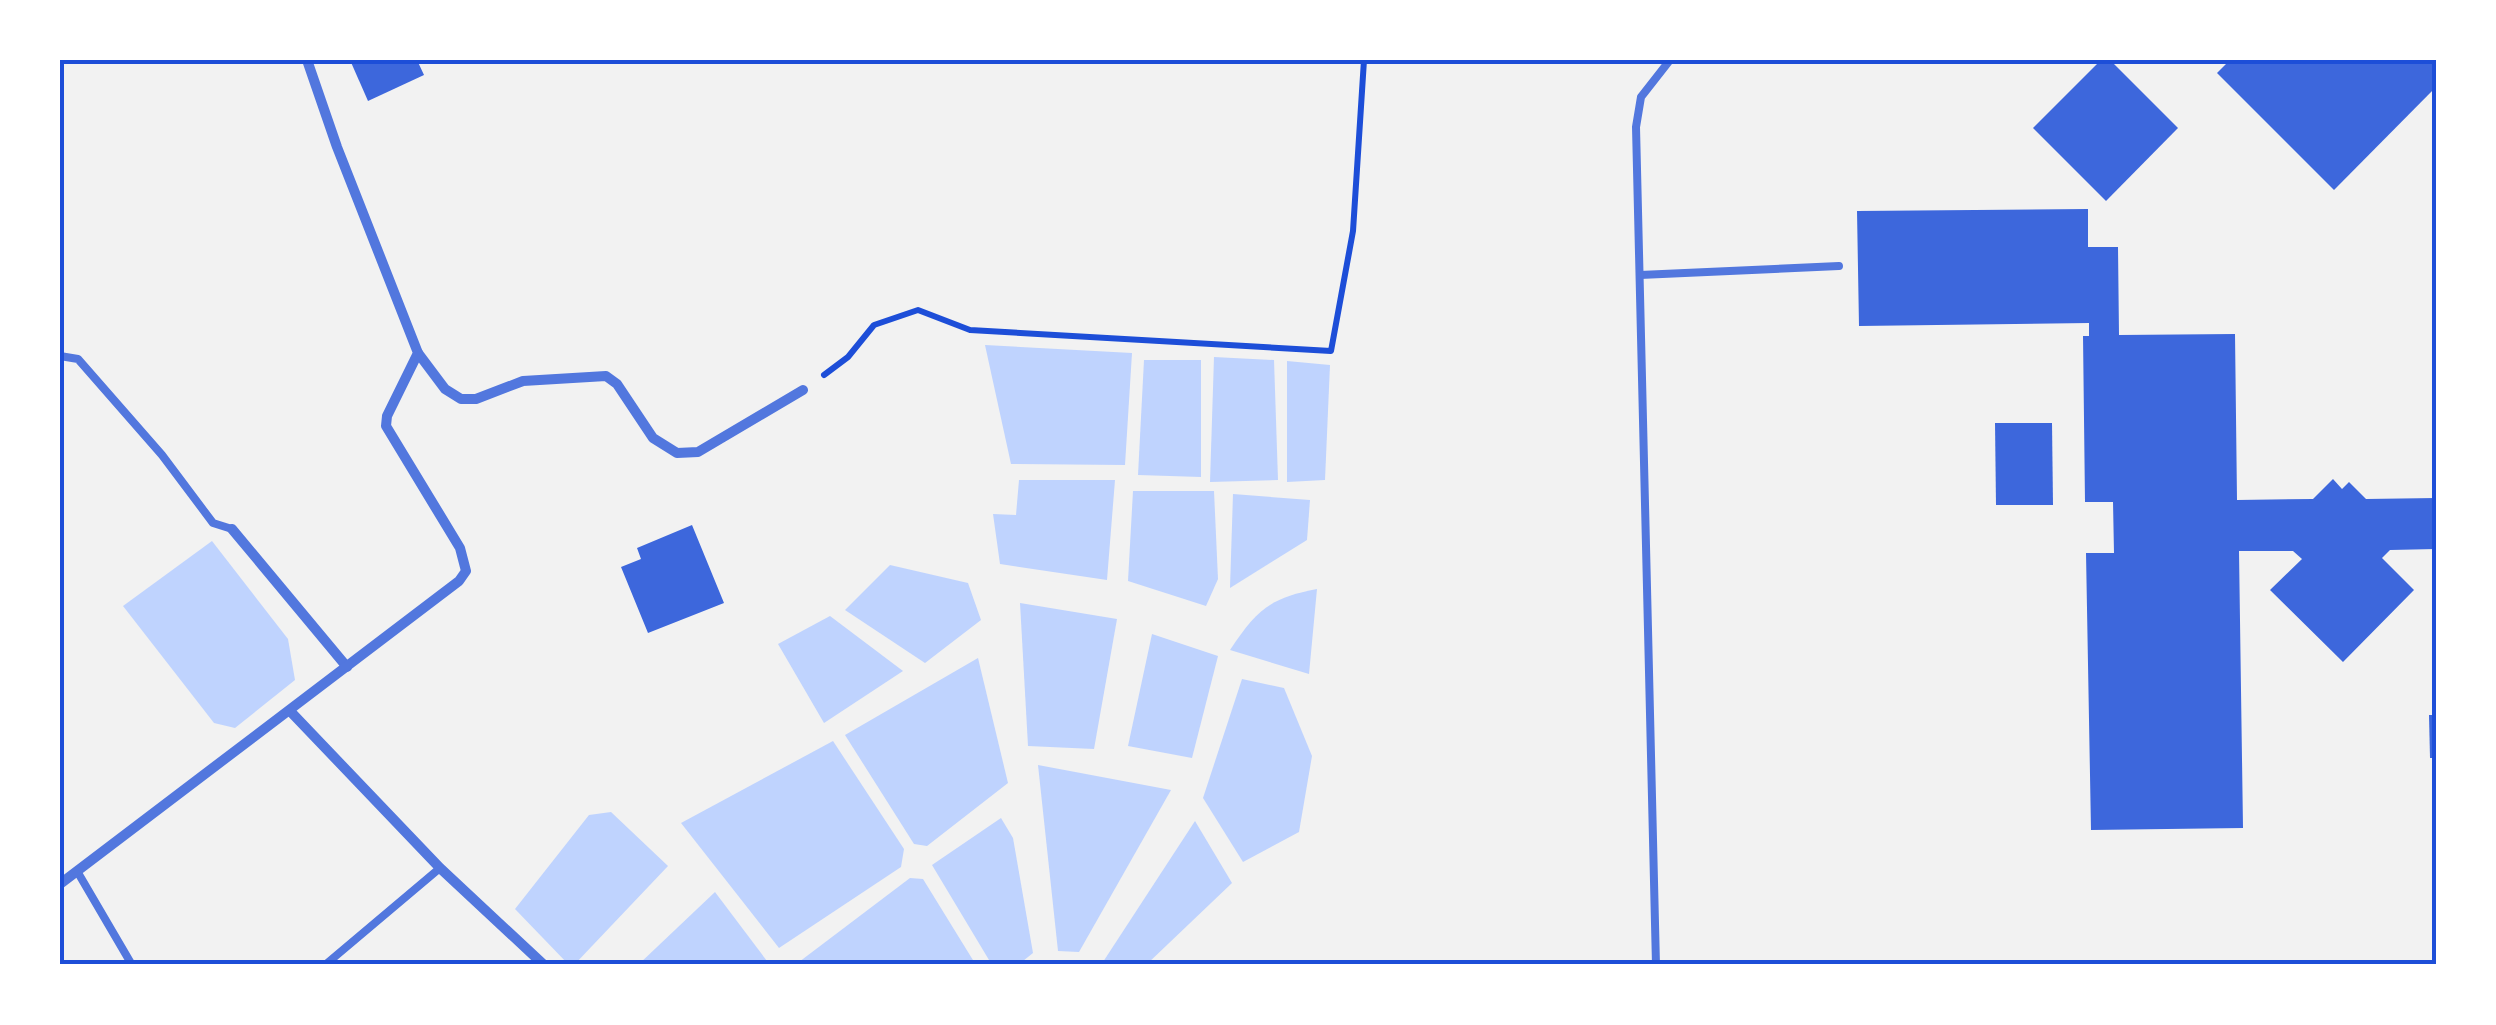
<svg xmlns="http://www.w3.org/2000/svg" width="2496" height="1025" viewBox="0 0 2496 1025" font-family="'PT Sans Narrow',sans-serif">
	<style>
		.water { fill: #bfd3fe }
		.building { fill: #3d67dc }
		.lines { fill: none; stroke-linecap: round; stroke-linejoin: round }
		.path { stroke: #1d4ed8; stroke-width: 6 }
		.service { stroke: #5277de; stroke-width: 8 }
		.minor { stroke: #5277de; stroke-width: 10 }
		.neatline { fill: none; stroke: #1d4ed8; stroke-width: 4 }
	</style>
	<rect width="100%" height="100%" fill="#f2f2f2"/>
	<g class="water">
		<path d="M985,345l147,8 -7,112 -114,-1z"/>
		<path d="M1214,357l60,3 4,120 -68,2z"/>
		<path d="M1144,360h57v117l-63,-2z"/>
		<path d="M1287,361l43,4 -5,115 -38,2z"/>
		<path d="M1019,480h96l-8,100 -107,-16 -7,-50 23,1z"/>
		<path d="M1133,491h81l4,88 -12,27 -78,-25z"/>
		<path d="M1233,494l77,6 -3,40 -77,48z"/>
		<path d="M212,541l76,98 7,41 -60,48 -21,-5 -91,-117z"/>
		<path d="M890,565l78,18 13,37 -56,43 -80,-53z"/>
		<path d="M1317,589l-8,85 -79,-24c26,-39 39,-52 87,-61z"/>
		<path d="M1020,603l97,16 -23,130 -66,-3z"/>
		<path d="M830,616l73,55 -79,52 -46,-79z"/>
		<path d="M1152,634l66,22 -26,102 -64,-12z"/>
		<path d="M978,658l30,125 -81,63 -13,-2 -69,-109z"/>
		<path d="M1242,679l42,9 28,68 -13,76 -56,30 -40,-64z"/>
		<path d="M833,741l71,108 -3,18 -122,81 -98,-125z"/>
		<path d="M1038,765l133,25 -92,162 -21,-1z"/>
		<path d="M611,812l57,54 -94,99h-5l-54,-56 74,-94z"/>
		<path d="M1001,818l12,20 20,115 -15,12h-26l-60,-100z"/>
		<path d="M1195,821l37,62 -86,82h-45z"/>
		<path d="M910,878l13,1 53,86h-181z"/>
		<path d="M715,892l55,73h-132z"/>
	</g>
	<g class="building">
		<path d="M350,60h67l7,15 -56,26z"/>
		<path d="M2101,60h9l68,68 -72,73 -73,-73z"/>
		<path d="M2230,60h206v27l-102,103 -117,-117z"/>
		<path d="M2088,209v38h30l1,88 116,-1 2,166 76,-1 20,-20 9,10 7,-7 17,17 70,-1v51l-46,1 -8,8 32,32 -71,72 -73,-72 32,-31 -9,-8h-54l4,277 -152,2 -5,-277h28l-1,-51h-28l-2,-166h6v-13l-230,3 -2,-115z"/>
		<path d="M1995,423h57l1,82h-57z"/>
		<path d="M692,525l32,78 -76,30 -27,-66 20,-8 -4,-11z"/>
		<path d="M2429,715h7v43h-6z"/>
	</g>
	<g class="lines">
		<path class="path" d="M824,375l24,-18 26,-32 44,-15 52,20 361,21 22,-120 11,-171"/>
		<g class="service">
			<path d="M1640,275l199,-9"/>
			<path d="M60,356l18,3 84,96 51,68 19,6"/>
			<path d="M77,871l55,94"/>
			<path d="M325,965l115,-97"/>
			<path d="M1656,965l-20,-838 5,-30 29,-37"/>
		</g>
		<g class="minor">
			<path d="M418,353l27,36 16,10h15l47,-18 83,-5 11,8 36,54 24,15 21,-1 105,-62"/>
			<path d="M232,529l115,138"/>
			<path d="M290,711l150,157 104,97"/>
			<path d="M60,884l399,-303 7,-10 -6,-23 -74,-122 1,-10 31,-63 -81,-206 -30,-87"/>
		</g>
	</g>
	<rect width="2496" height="1025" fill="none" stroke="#ffffff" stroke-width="125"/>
	<rect x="62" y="62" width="2372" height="900" class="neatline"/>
</svg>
